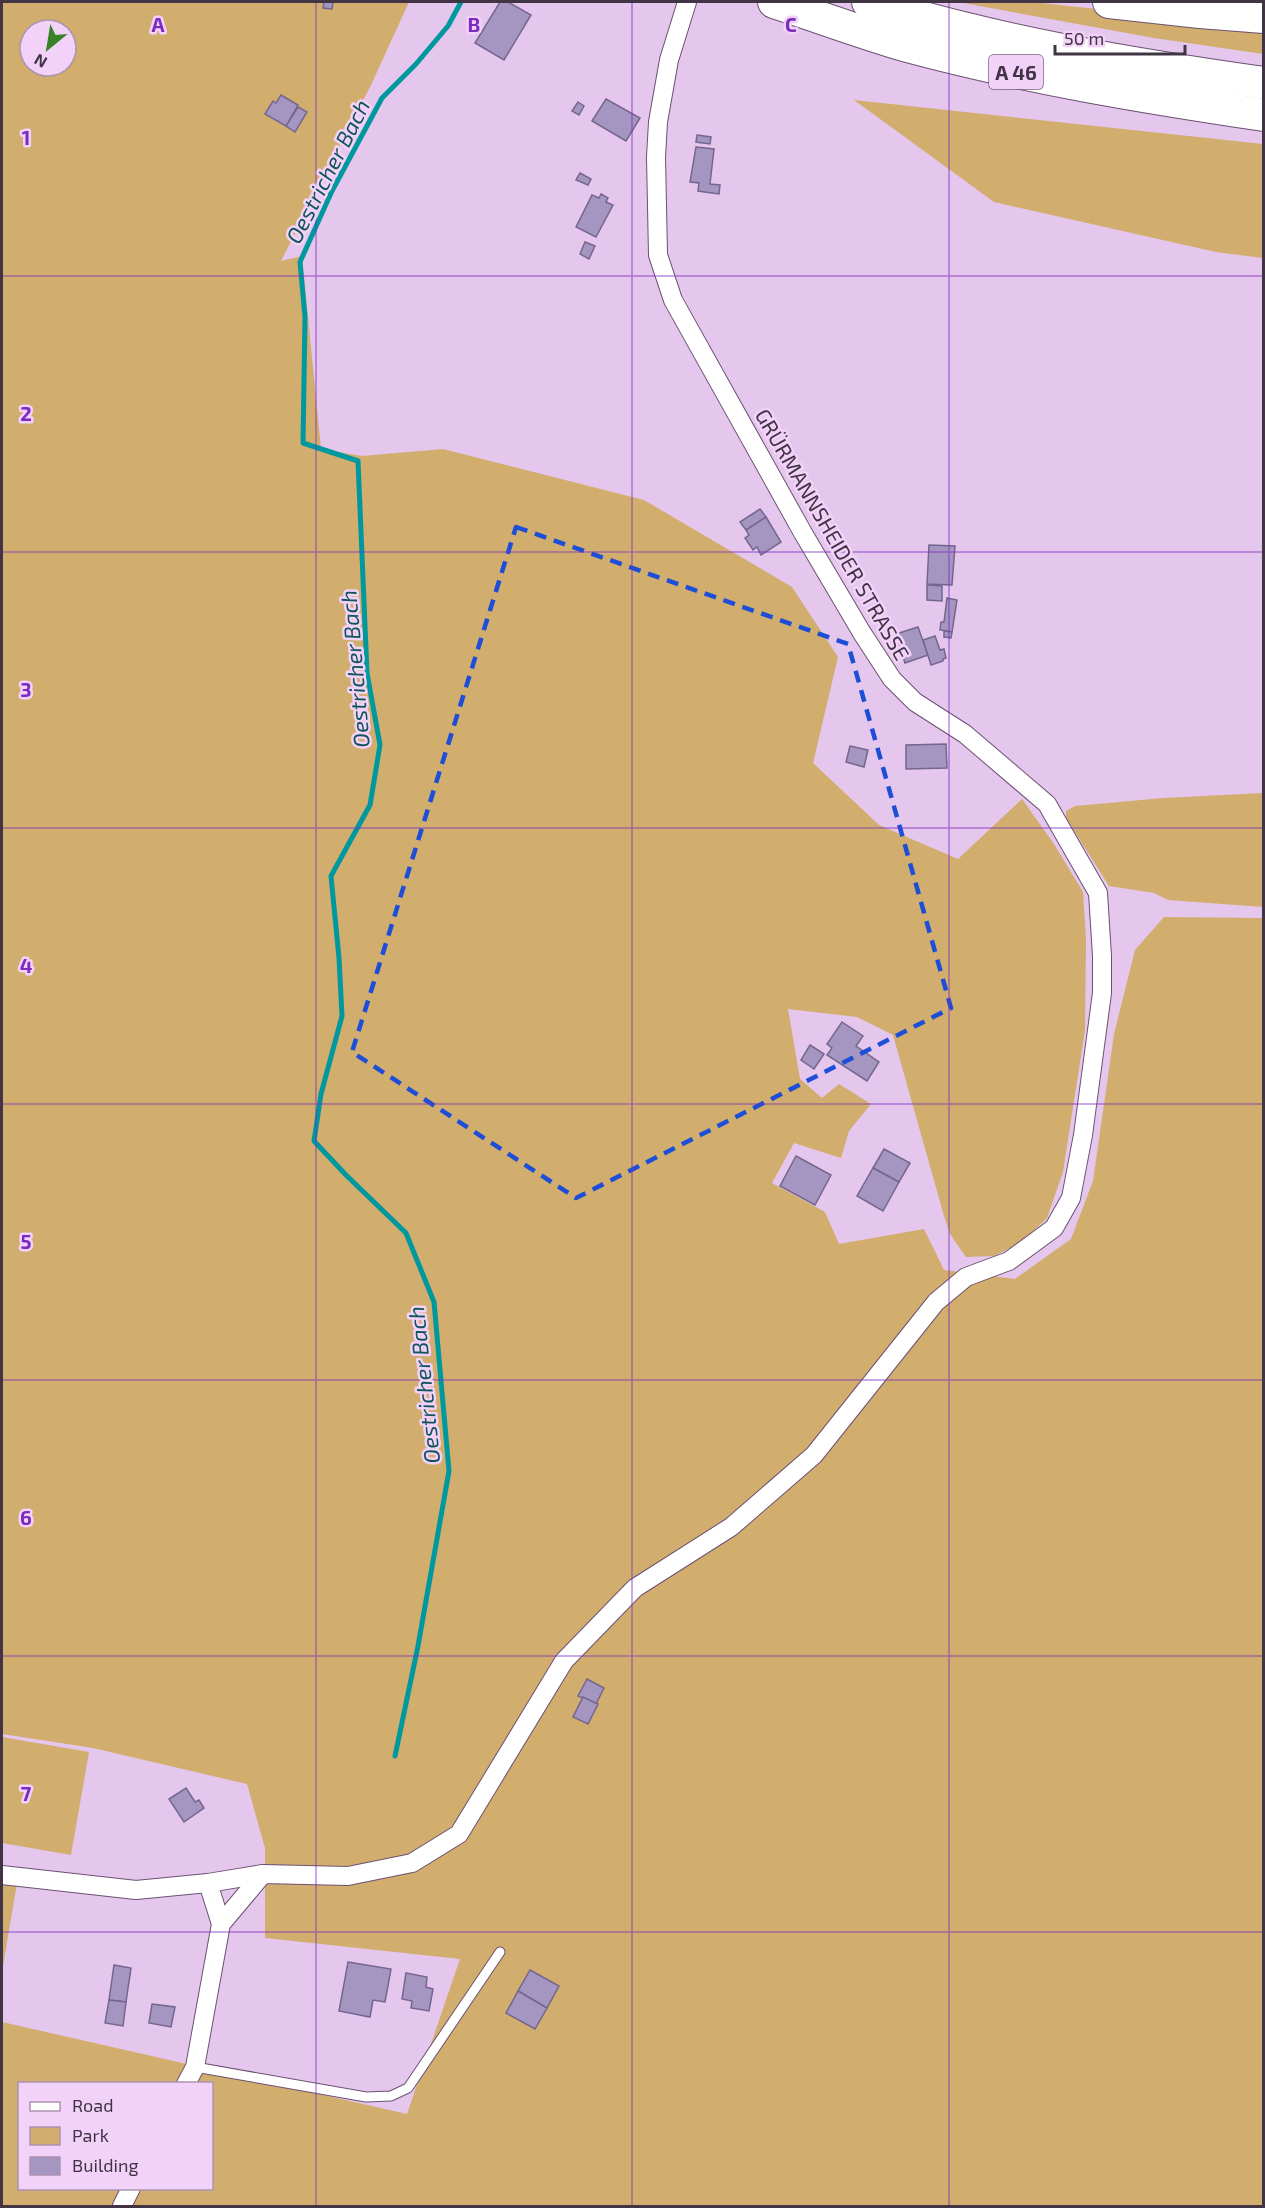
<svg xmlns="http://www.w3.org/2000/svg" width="1265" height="2208" viewBox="0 0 1265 2208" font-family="'Exo 2',sans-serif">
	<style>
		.green { fill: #d1ad6e; fill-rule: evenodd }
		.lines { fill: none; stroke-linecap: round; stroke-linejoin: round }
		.stream { stroke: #00989f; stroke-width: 5 }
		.building { fill: #a596c1; stroke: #74668e; stroke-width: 1.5 }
		.service-casing { stroke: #6c5172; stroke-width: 11 }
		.minor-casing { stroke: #6c5172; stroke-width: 20 }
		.motorway-casing { stroke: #6c5172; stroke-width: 34 }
		.service { stroke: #fff; stroke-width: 9 }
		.minor { stroke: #fff; stroke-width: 18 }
		.motorway { stroke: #fff; stroke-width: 32 }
		.marked { fill: none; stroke: #1d4ed8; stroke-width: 4.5; stroke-dasharray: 12 8; stroke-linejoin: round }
		.grid { fill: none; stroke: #7b2cbf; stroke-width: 1.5; stroke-opacity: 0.55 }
		.labels { text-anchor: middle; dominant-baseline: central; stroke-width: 5; stroke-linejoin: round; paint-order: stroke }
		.shield { fill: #f3d2fa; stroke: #76637b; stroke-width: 1.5 }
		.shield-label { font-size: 20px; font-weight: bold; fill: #413444 }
		.street-label { font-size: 21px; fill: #413444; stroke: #f3d2fa }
		.water-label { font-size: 22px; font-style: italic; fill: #0f5558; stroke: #f3d2fa }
		.grid-label { font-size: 20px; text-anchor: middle; font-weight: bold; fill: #7b2cbf; stroke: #f3d2fa; stroke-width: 5; stroke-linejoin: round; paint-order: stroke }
	</style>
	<rect width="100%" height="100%" fill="#e5c6ec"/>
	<g class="green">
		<path d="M3,2h406l-38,83 -90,176 21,-5 19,193 41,7 81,-7 201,51 148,87 46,70 -25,106 66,62 79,34 64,-60 32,45 29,48 3,47 -1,91 -22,142 -16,46 -25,24 -28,14 -28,1 -16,-23 -6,-18 -51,-181 -36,-18 -69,-8 12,70 22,19 17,-14 32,20 -22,27 -8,27 -47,-15 -22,40 53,29 14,32 85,-15 20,41 71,9 56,-40 22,-58 21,-147 21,-84 29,-33 99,1v1288h-1261v-184l405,92 53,-155 -195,-21v-90l-18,-64 -154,-36 -91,-14v-1729zM30,30h36v36h-36zM20,2084h192v104h-192z"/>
		<path d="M958,2h74l101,11 130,11v30l-109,-16z"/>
		<path d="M854,100l409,44v114l-47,-6 -222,-50z"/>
		<path d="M1263,793v114l-95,-7 -14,-7 -45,-7 -43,-68v-7l9,-5 88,-8z"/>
		<path d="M2,1737l87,15 -18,103 -69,-12z"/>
		<path d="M2,1881l15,2 -15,89z"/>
	</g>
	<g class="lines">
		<path class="stream" d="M395,1756l23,-110 31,-175 -15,-169 -28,-69 -60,-58 -32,-34 7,-47 21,-78 -3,-58 -8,-82 39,-71 10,-60 -13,-72 -9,-212 -55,-18 2,-126 -5,-55 32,-71 50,-93 34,-34 32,-38 13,-24"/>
	</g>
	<g class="building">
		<path d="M324,2h9l-1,7 -9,-1z"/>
		<path d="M500,2h8l23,13 -27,45 -29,-17z"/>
		<path d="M281,95l17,10 -12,21 -21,-12 8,-13 3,2z"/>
		<path d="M606,99l34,19 -14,23 -34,-20z"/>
		<path d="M578,102l6,4 -5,9 -7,-4z"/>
		<path d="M298,107l9,5 -12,20 -9,-6z"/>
		<path d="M697,135l14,2 -1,7 -14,-2z"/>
		<path d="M696,147l18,2 -4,35 10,1 -1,9 -21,-3 1,-8 -9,-1z"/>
		<path d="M580,173l11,6 -3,6 -12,-5z"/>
		<path d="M601,194l7,4 -2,4 7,3 -17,32 -20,-10 16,-32 7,3z"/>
		<path d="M585,242l10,4 -6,13 -9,-5z"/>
		<path d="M760,509l6,8 -20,13 -6,-8z"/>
		<path d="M766,517l15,25 -20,13 -4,-8 -4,3 -8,-12 4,-3 -3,-5z"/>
		<path d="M929,545l26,1 -3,39 -25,-1z"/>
		<path d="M927,585l15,1v15l-15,-1z"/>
		<path d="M947,598l10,2 -5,32 -12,-2 1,-8h3z"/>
		<path d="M918,627l10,28 -23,8 -9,-29z"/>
		<path d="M944,631l8,1 -1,6 -7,-1z"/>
		<path d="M935,636l5,14 4,-1 2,9 -3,1v2l-12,4 -8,-25z"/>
		<path d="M946,744l1,24 -41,1v-24z"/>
		<path d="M850,746l18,4 -4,17 -18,-5z"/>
		<path d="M842,1022l21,14 -7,10 23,16 -12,19 -40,-26 5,-7 -5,-4z"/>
		<path d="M810,1045l14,9 -10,15 -13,-9z"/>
		<path d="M884,1149l26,14 -11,19 -26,-14z"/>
		<path d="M796,1156l35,19 -16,30 -35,-19z"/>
		<path d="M873,1168l26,14 -16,29 -26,-15z"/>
		<path d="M587,1679l17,9 -8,16 -18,-8z"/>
		<path d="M583,1697l15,7 -10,20 -15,-7z"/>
		<path d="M186,1788l9,14 4,-2 5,8 -20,14 -15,-23z"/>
		<path d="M348,1962l43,7 -6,33 -12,-2 -3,17 -31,-6z"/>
		<path d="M114,1965l17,3 -5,34 -17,-2z"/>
		<path d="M530,1970l29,16 -12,22 -29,-17z"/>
		<path d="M406,1973l21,4 -1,10 7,2 -4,22 -18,-3 1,-7 -10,-2z"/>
		<path d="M518,1991l29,17 -12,21 -29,-16z"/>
		<path d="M109,2000l17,2 -3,24 -18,-3z"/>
		<path d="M152,2004l23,3 -4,20 -22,-4z"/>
	</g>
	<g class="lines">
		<g class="service-casing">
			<path id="service" d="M195,2067l171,30 25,-1 17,-8 92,-136"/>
		</g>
		<g class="minor-casing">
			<g id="minor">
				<path d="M2,1875l134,15 72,-7 55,-9 85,2 64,-13 47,-29 105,-173 71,-73 96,-61 83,-72 122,-153 30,-25 43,-16 45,-33 17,-30 12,-63 19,-142v-37l-4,-63 -51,-89 -82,-70 -50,-32 -23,-23 -30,-46 -59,-100 -130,-233 -15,-45 -2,-98 2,-35 11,-62 18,-58"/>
				<path d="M208,1883l13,41"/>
				<path d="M186,2084l9,-17 26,-143 42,-50"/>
				<path d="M122,2206l9,-18"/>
			</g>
		</g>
		<g class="motorway-casing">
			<g id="motorway">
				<path d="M774,2c43,14 86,30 130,43 118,32 239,52 360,70"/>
				<path d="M868,2c131,40 261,62 396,81"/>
				<path d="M1109,2l91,10 64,5"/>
			</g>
		</g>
		<use href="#service" class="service"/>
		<use href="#minor" class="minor"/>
		<use href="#motorway" class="motorway"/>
	</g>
	<path class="marked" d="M516,527l332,117 103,364 -375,190 -224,-146z"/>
	<path class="grid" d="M316,2v2204M632,2v2204M949,2v2204M2,276h1262M2,552h1262M2,828h1262M2,1104h1262M2,1380h1262M2,1656h1262M2,1932h1262"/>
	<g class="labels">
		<rect class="shield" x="989" y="55" width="54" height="34" rx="4.5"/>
		<g class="shield-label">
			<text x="1016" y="72">A 46</text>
		</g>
		<g class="street-label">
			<text transform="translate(833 534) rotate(60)">GRÜRMANNSHEIDER STRASSE</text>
		</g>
		<g class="water-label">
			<text transform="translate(327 171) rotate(-63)">Oestricher Bach</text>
			<text transform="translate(354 669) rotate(-95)">Oestricher Bach</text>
			<text transform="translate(423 1385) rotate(-96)">Oestricher Bach</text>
		</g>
	</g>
	<g class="grid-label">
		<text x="158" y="32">A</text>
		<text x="474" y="32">B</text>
		<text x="791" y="32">C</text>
		<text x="26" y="145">1</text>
		<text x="26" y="421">2</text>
		<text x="26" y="697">3</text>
		<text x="26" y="973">4</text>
		<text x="26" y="1249">5</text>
		<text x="26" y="1525">6</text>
		<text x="26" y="1801">7</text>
	</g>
	<rect width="1265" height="2208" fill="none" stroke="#413444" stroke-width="6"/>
	<rect x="18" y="2082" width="195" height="108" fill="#f3d2fa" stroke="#ac93b1" stroke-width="1.5"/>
	<rect x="30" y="2102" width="30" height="9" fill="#ffffff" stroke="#ac93b1" stroke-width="1.5"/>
	<text x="72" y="2112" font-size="18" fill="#413444">Road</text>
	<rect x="30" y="2127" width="30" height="18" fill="#d1ad6e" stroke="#ac93b1" stroke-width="1.5"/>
	<text x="72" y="2142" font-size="18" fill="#413444">Park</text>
	<rect x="30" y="2157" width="30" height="18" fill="#a596c1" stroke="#ac93b1" stroke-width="1.5"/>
	<text x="72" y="2172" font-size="18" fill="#413444">Building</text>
	<g transform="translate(48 48) rotate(210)"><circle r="28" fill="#f3d2fa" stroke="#ac93b1" stroke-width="1.5"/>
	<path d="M0-4.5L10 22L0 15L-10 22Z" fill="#378127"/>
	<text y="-9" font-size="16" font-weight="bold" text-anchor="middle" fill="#413444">N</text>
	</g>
	<path d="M1055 45v9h130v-9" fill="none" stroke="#413444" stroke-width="3"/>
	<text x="1064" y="45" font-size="18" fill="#413444" stroke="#f3d2fa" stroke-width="4.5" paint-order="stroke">50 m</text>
</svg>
